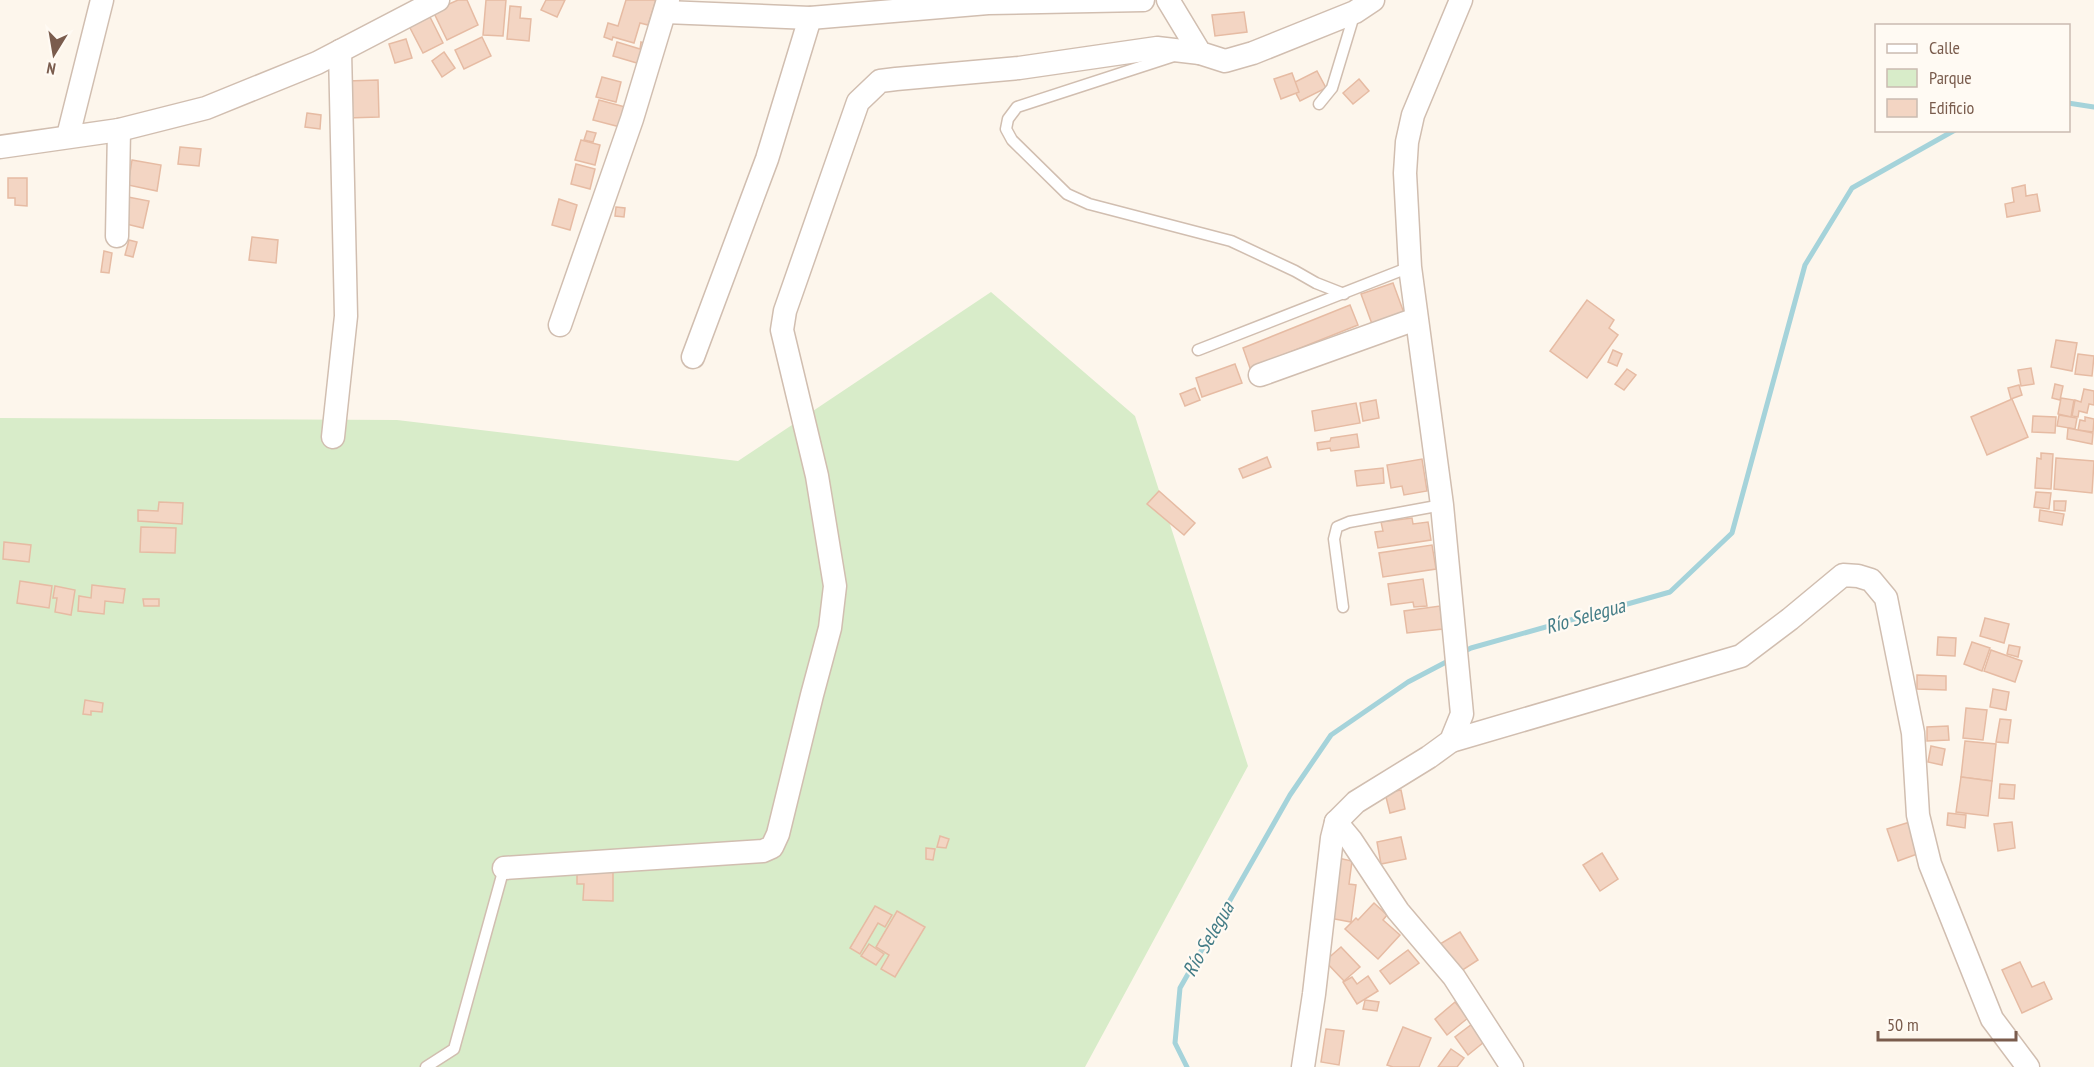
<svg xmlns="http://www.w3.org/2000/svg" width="2094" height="1067" viewBox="0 0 2094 1067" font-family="'PT Sans Narrow',sans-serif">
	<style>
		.green { fill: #d8ecc9 }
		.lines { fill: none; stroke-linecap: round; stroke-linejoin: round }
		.stream { stroke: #a5d3da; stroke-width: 5 }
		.building { fill: #f3d5c3; stroke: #e6bba3; stroke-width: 1.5 }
		.service-casing { stroke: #d1beb0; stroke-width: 13 }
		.minor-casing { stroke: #d1beb0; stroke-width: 25 }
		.service { stroke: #fff; stroke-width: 10 }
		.minor { stroke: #fff; stroke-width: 22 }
		.labels { text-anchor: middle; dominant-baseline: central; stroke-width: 4.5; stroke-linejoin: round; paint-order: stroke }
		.water-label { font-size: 20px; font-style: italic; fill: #437c86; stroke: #fffaf3 }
	</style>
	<rect width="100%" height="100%" fill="#fdf6ec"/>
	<path class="green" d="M991,292l144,124 113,350 -163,301h-1085v-649l397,2 341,41z"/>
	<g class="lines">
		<g class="stream">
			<path d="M2068,103l26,4"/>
			<path d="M1463,652l8,-4 199,-56 62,-59 73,-268 47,-77 103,-58"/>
			<path d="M1187,1067l-12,-24 5,-55 110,-193 41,-60 77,-53 42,-22"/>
		</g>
	</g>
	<g class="building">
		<path d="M458,0h9l11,25 -31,15 -14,-29z"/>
		<path d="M486,0h20l-3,36 -20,-1z"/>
		<path d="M546,0h19l-8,17 -16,-7z"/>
		<path d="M626,0h30l-8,25 -8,-2 -6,20 -21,-6 -1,3 -8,-3 4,-14 10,3z"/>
		<path d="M510,6l11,1 -1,11 11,1 -2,22 -22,-2z"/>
		<path d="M1244,12l3,20 -32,4 -3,-21z"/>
		<path d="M428,13l15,30 -20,10 -15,-29z"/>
		<path d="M482,37l9,19 -27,13 -9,-19z"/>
		<path d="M406,39l6,19 -17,5 -6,-19z"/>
		<path d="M617,42l23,7 1,-7 12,4 -6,20 -34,-10z"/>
		<path d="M444,52l11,16 -13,9 -10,-16z"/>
		<path d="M1317,71l9,17 -26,13 -9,-17z"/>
		<path d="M1292,73l7,19 -18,7 -7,-20z"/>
		<path d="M602,77l19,5 -5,20 -20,-5z"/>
		<path d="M1359,79l10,12 -16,13 -10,-11z"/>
		<path d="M378,80l1,37 -32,1v-37z"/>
		<path d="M599,100l30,8 -5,20 -31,-8z"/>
		<path d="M307,113l14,2 -1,14 -15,-2z"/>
		<path d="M587,131l9,2 -3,9 -9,-2z"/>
		<path d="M581,140l19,5 -5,20 -20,-5z"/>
		<path d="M180,147l21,2 -2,17 -21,-2z"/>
		<path d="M132,160l29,5 -4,26 -29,-6z"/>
		<path d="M576,164l19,5 -5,20 -19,-5z"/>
		<path d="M8,178h19v28l-12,-1v-7h-7z"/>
		<path d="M2025,185l1,11 11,-2 3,17 -33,6 -2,-13 9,-2 -2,-14z"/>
		<path d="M128,197l21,4 -6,27 -21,-5z"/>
		<path d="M559,199l18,6 -7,25 -18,-5z"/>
		<path d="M616,207l9,1 -1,9 -9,-1z"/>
		<path d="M252,237l26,3 -2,23 -27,-3z"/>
		<path d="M129,240l8,2 -4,15 -8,-2z"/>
		<path d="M104,251l8,2 -3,20 -8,-1z"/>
		<path d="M1393,283l11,30 -32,11 -11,-30z"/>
		<path d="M1587,300l27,20 -5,8 9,7 -31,43 -37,-27z"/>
		<path d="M1350,305l8,20 -108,43 -7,-20z"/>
		<path d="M2056,340l21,3 -5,28 -21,-4z"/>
		<path d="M1613,350l9,4 -5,12 -9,-4z"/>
		<path d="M2078,354l16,2 -2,20 -17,-2z"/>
		<path d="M1235,364l7,19 -40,14 -6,-19z"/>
		<path d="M2031,368l3,16 -13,2 -3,-16z"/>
		<path d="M1627,369l9,6 -12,15 -9,-6z"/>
		<path d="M2055,384l8,2 -3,14 -8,-2z"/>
		<path d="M2019,385l3,10 -11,4 -3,-11z"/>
		<path d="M1195,388l5,12 -15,6 -5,-12z"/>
		<path d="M2084,389l10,2v14l-5,-1 -2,9 -8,-2 -1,6 -6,-1 3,-16 6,2z"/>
		<path d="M2061,398l13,2 -3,17 -13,-3z"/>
		<path d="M2012,399l16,38 -41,18 -16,-38z"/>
		<path d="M1376,400l3,18 -16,3 -3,-18z"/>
		<path d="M1356,403l4,20 -45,8 -3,-20z"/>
		<path d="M2059,415l18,3 -2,11 -18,-3z"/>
		<path d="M2033,416l23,1 -1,16 -23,-1z"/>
		<path d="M2085,417l9,2 -1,13 -15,-2 2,-10 5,1z"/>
		<path d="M2068,428l25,5 -1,11 -25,-5z"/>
		<path d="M1357,434l2,13 -28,4 -1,-3 -12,2 -1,-7 13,-2 1,-3z"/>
		<path d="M2041,453l12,1 -2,35 -16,-1 2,-30 4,1z"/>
		<path d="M1267,457l4,10 -28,11 -4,-9z"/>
		<path d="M2056,458l38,3 -2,32 -38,-4z"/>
		<path d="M1422,459l5,32 -23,4 -2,-9 -11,2 -4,-23z"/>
		<path d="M1383,468l1,15 -27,3 -2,-15z"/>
		<path d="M1159,491l36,32 -11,12 -37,-31z"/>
		<path d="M2036,492l15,1 -2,16 -15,-2z"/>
		<path d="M2054,501h12l-1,10 -11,-1z"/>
		<path d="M159,502l24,1 -1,21 -44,-3v-11l20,1z"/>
		<path d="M2040,510l24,4 -2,11 -23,-4z"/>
		<path d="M1412,518l1,6 15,-2 3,18 -53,8 -3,-16 8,-1 -2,-9z"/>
		<path d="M141,527l35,1 -1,25 -35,-1z"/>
		<path d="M4,542l27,3 -2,17 -26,-3z"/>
		<path d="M1432,545l4,24 -53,8 -4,-24z"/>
		<path d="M1423,579l4,27 -13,1 -1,-5 -22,3 -3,-21z"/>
		<path d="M20,581l32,5 -3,22 -32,-5z"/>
		<path d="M92,585l33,4 -2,14 -18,-2 -1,13 -26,-3 1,-15 12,2z"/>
		<path d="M55,586l20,4 -4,25 -16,-3 2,-14h-4z"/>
		<path d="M143,599h16v7h-15z"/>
		<path d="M1440,606l3,23 -36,4 -3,-22z"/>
		<path d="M1985,618l24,6 -5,19 -24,-7z"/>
		<path d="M1938,637l18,1 -1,18 -18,-1z"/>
		<path d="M1972,642l18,6 -8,23 -18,-7z"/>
		<path d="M2009,645l11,2 -2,10 -11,-3z"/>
		<path d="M1991,650l31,11 -7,21 -31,-11z"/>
		<path d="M1917,675l29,1v14l-29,-1z"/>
		<path d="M1993,689l16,3 -3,18 -16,-3z"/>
		<path d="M85,700l18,3 -1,9 -11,-1v4l-8,-1z"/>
		<path d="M1966,708l21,2 -4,30 -20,-2z"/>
		<path d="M2000,719l11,1 -3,23 -12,-1z"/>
		<path d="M1948,726l1,14 -22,1v-14z"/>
		<path d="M1965,741l31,3 -4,37 -31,-4z"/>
		<path d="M1931,746l14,3 -3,16 -14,-3z"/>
		<path d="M1961,777l31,4 -4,35 -32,-4z"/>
		<path d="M2000,784l15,1 -1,14 -15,-1z"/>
		<path d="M1401,790l4,19 -15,4 -5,-20z"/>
		<path d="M1948,813l18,2 -1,13 -18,-3z"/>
		<path d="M1910,822l10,31 -22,8 -11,-32z"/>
		<path d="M2012,822l3,26 -17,3 -4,-27z"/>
		<path d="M940,836l9,3 -3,9 -9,-1z"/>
		<path d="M1401,837l5,22 -25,5 -4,-22z"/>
		<path d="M926,848l9,1 -2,11 -7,-1z"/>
		<path d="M1602,853l16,26 -18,12 -17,-26z"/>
		<path d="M1338,858l14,3 -3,23 7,1 -5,37 -22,-4z"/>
		<path d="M577,869h36v32l-30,-1 1,-16h-7z"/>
		<path d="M1374,903l13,12 -4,5 17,15 -22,24 -33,-30 11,-11 2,2z"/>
		<path d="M875,906l17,9 -7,12 -7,-4 -18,31 -10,-6z"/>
		<path d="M897,911l28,16 -30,50 -14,-8 8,-14 -13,-8z"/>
		<path d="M1460,932l18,28 -20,13 -18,-29z"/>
		<path d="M869,944l15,10 -8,11 -15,-9z"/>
		<path d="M1341,947l19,20 -16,14 -19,-20z"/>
		<path d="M1408,950l11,13 -29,21 -10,-13z"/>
		<path d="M2020,962l12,25 12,-5 8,17 -30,14 -20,-43z"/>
		<path d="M1368,976l10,15 -21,13 -14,-22 9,-5 5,7z"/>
		<path d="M1365,1000l14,2 -2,9 -14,-2z"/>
		<path d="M1455,1002l13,16 -21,17 -12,-16z"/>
		<path d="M1476,1021l13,17 -21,17 -13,-18z"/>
		<path d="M1403,1027l28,11 -12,29h-26l-6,-2z"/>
		<path d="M1326,1029l18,2 -5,34 -18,-3z"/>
		<path d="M1451,1049l13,9 -7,9h-19z"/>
	</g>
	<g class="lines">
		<g class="service-casing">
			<g id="service">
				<path d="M1177,55l-160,52 -9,12 -2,10 6,11 55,54 22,10 142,37 64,30 21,12 28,11"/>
				<path d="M1319,104l13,-16 23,-76"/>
				<path d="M1198,350l212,-83"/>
				<path d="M1343,607l-9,-68 3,-12 12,-5 93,-17"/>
				<path d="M426,1067l28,-18 50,-181"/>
			</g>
		</g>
		<g class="minor-casing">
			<g id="minor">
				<path d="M1168,0l32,53 25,8 28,-8 102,-41 18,-12"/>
				<path d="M1461,0l-48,115 -6,27 -2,31 5,94 32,238 20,209 -11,27 -22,16 -73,45 -20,20 15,18 47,71 56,66 58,90"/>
				<path d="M665,12l145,6 178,-15 155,-3"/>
				<path d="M68,136l34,-136"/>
				<path d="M0,147l119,-17 87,-22 111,-45 121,-63"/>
				<path d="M117,236l2,-106"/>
				<path d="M560,325l72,-206 36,-119"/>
				<path d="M693,357l74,-198 43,-141"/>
				<path d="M1260,375l156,-56"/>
				<path d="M333,437l13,-121 -6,-265"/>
				<path d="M1451,741l290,-85 49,-37 53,-44 15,1 13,4 15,18 27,135 5,82 12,49 62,155 36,48"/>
				<path d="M504,868l259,-17 9,-4 6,-13 34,-139 18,-67 5,-42 -18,-110 -35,-146 3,-19 73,-209 22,-21 16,-2 123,-11 138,-20 43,5"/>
				<path d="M1303,1067l11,-73 18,-156 4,-16"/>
			</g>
		</g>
		<use href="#service" class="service"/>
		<use href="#minor" class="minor"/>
	</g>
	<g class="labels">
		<g class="water-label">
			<text transform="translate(1585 616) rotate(-16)">Río Selegua</text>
			<text transform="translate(1208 939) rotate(-60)">Río Selegua</text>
		</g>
	</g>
	<rect x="1875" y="24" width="195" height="108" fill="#fffaf3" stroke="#cabbb1" stroke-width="1.5"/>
	<rect x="1887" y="44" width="30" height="9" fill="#ffffff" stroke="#cabbb1" stroke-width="1.5"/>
	<text x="1929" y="54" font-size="18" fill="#7a5c4d">Calle</text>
	<rect x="1887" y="69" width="30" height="18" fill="#d8ecc9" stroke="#cabbb1" stroke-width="1.5"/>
	<text x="1929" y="84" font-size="18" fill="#7a5c4d">Parque</text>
	<rect x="1887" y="99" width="30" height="18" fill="#f3d5c3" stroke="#cabbb1" stroke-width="1.5"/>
	<text x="1929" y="114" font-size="18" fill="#7a5c4d">Edificio</text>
	<g transform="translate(54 54) rotate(191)" stroke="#fffaf3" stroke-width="4.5" paint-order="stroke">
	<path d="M0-4.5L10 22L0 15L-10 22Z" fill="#7a5c4d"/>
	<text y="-9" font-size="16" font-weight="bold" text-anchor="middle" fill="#7a5c4d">N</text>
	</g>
	<path d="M1878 1031v9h138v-9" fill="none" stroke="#7a5c4d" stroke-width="3"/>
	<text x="1887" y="1031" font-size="18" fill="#7a5c4d" stroke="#fffaf3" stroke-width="4.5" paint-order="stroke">50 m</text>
</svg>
